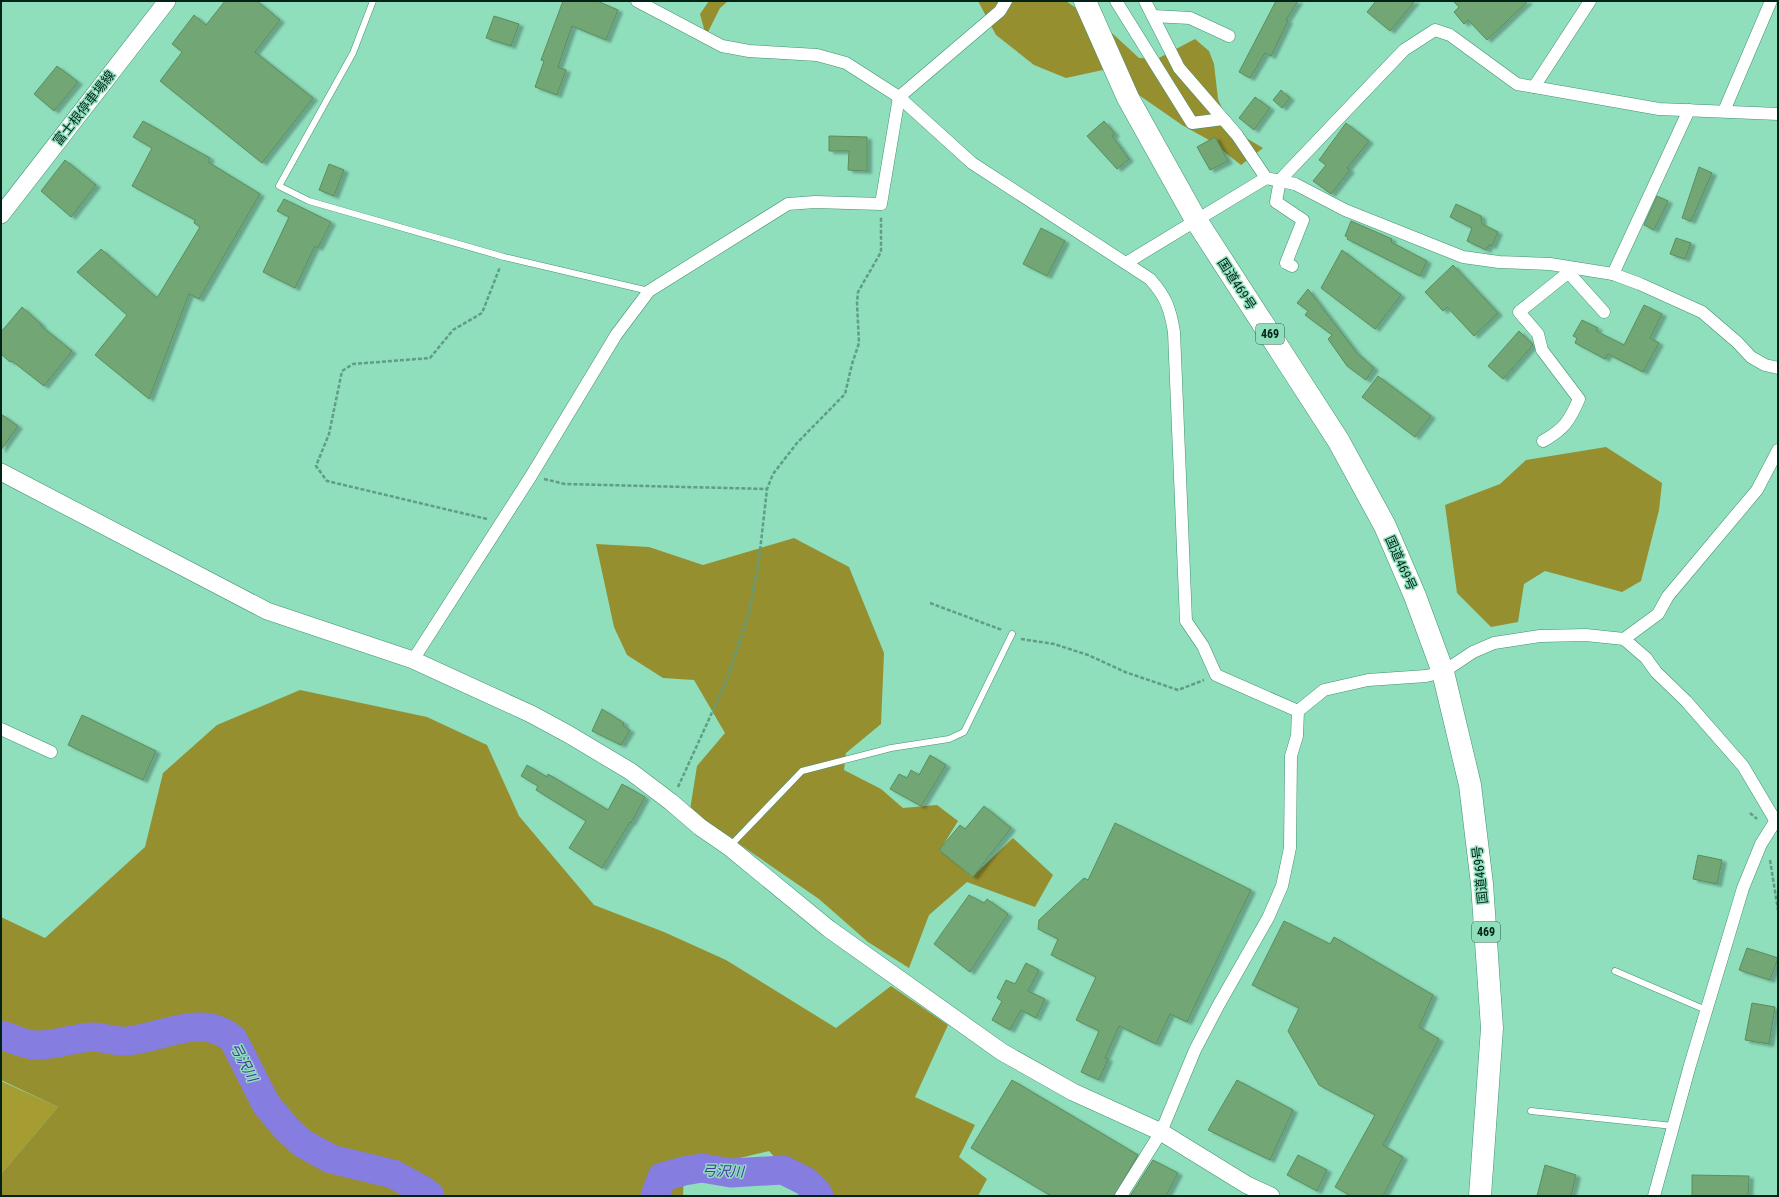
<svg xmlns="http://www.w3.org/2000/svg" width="1779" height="1197" viewBox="0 0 1779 1197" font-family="'Roboto Condensed','Noto Sans JP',sans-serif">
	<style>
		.green { fill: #a59d31 }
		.forest { fill: #958f2f }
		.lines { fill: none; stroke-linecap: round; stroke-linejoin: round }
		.river { stroke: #857ddf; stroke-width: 29 }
		.building { fill: #72a774; stroke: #5a8e5c; filter: url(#shadow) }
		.lane-casing { stroke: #429273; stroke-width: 7 }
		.street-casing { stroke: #429273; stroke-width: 13 }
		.secondary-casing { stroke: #429273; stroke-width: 18 }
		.highway-casing { stroke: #429273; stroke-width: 23 }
		.path { stroke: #5f9e84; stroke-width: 2.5; stroke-dasharray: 4 2; stroke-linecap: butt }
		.lane { stroke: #fff; stroke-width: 6 }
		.street { stroke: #fff; stroke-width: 12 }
		.secondary { stroke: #fff; stroke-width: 17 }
		.highway { stroke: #fff; stroke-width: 22 }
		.labels { text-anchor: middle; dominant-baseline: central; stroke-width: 3; stroke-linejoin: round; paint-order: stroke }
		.shield { fill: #8fdebc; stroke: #2c5c49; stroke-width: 1 }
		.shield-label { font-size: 12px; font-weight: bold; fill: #022418 }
		.street-label { font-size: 13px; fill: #022418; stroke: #8fdebc }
		.water-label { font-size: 14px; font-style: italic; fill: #4a33a6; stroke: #8fdebc }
	</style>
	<defs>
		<filter id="shadow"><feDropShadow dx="4.5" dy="2.5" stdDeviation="1" flood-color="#0004"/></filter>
	</defs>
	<rect width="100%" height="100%" fill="#8fdebc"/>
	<path class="green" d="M1,1081l57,26 -57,67z"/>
	<g class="forest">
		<path d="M709,1h19l-8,7 -14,28 -6,-22z"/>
		<path d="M978,1h88l47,33 26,24 18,1 38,-20 14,12 5,13 4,35 13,30 32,19 -22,17 -32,-25 -27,-15 -79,-55 -37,8 -32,-13 -38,-30z"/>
		<path d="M1606,447l56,36 -3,27 -18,71 -19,11 -77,-21 -21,13 -6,38 -27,5 -34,-34 -12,-88 55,-21 26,-24z"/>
		<path d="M794,538l55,29 35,86 -3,71 -35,29 -2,17 37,19 22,19 34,-3 21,16 -18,29 32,27 41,-39 40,37 -18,32 -68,-25 -38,33 -20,53 -41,-26 -49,-43 -129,-89 7,-44 28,-33 -31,-53 -31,-2 -36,-23 -13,-28 -18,-83 53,3 54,18z"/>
		<path d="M300,690l127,27 60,28 32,71 75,89 70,27 62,28 110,68 55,-42 57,39 -33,72 60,28 -16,32 28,22 -9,17h-167l-42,-45 -85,20 -1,25h-682v-22l57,-67 -57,-27v-163l44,21 100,-91 18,-74 54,-48z"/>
	</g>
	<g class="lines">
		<g class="river">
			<path d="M1,1035c11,3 24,10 35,10 20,1 39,-8 58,-8 11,1 23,5 34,4 35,-4 74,-28 105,-2l33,65 20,24 16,15 29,16 62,15 31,17 6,5"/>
			<path d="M655,1196l7,-19 22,-6 18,-3 29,5 52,-3 22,11 11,10 3,5"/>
		</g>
	</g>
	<g class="building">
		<path d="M225,1h32l23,19 -25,32 58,46 -51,65 -102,-82 22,-29 -10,-8 22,-29 12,10z"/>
		<path d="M563,1h34l21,9 -12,30 -34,-14 -14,41 8,3 -9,25 -22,-8 9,-26 -3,-1z"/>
		<path d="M1276,1h22l-12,19 2,1 -17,35 -6,-3 -15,25 -11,-6z"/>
		<path d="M1376,1h39l-25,30 -23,-19z"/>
		<path d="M1453,1h75l-41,39 -19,-20 -4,4 -10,-12 5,-5z"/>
		<path d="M494,16l25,8 -8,22 -25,-8z"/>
		<path d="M57,66l21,16 -24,29 -20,-17z"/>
		<path d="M1281,90l9,8 -8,10 -9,-8z"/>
		<path d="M1255,97l15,11 -16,22 -15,-12z"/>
		<path d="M143,121l67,37 -2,4 52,32 -61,105 -10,-5 -40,105 -54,-44 32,-40 -50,-43 24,-23 56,49 43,-71 -6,-4 1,-3 -63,-34 20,-38 -19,-11z"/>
		<path d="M1104,121l11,13 -3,2 17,23 -12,10 -30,-33z"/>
		<path d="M1346,123l23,18 -22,27 3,2 -19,24 -18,-13 13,-16 -7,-5z"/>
		<path d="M829,136l38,1v34l-19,-1 1,-19h-20z"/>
		<path d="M1215,137l13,24 -18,9 -13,-23z"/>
		<path d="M65,160l31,25 -25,32 -30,-26z"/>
		<path d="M329,164l15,6 -10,26 -15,-6z"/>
		<path d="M1699,167l13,6 -21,48 -9,-3z"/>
		<path d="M1657,196l11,5 -14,29 -10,-5z"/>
		<path d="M284,199l47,23 -13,26 -3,-2 -20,42 -32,-16 26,-55 -12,-6z"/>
		<path d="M1456,204l25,12 1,8 16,8 -6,14 -3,-1 -3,5 -19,-9 5,-13 -22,-11z"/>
		<path d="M1351,221l41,18 -1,3 36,19 -7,15 -73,-37 1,-2 -3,-1z"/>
		<path d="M1041,228l24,13 -18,35 -24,-12z"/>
		<path d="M1676,238l15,5 -6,16 -15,-5z"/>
		<path d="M1342,250l59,45 -26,34 -54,-41z"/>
		<path d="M1453,265l45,48 -24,23 -27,-29 -4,4 -18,-19z"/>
		<path d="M1308,289l49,64 17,15 -8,12 -19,-14 -19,-27 4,-4 -27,-20 3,-4 -11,-8z"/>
		<path d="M1644,305l18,9 -12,24 9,5 -16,29 -35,-18 -3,5 -30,-16 2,-5 -4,-2 9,-16 16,8 -2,3 28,14z"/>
		<path d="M22,307l20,18 -1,1 31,25 -28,35 -32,-25 -2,1 -9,-8v-22z"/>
		<path d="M1519,331l14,14 -30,34 -15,-13z"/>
		<path d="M1378,376l53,40 -16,21 -53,-40z"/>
		<path d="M1,414l17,12 -17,24z"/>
		<path d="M602,709l22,14 -1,3 7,4 -9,15 -29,-14z"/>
		<path d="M82,715l74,36 -13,29 -75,-35z"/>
		<path d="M930,755l16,10 -25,41 -31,-17 9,-15 8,4 4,-8 8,5z"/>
		<path d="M527,765l20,12 1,-3 60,36 14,-26 23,13 -14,26 -1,-1 -28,46 -33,-20 17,-27 -50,-31 2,-4 -17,-10z"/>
		<path d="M984,806l27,22 -38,49 -34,-27 21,-25 5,4z"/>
		<path d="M1115,823l136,67 -64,132 -17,-8 -14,30 -37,-18 -14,32 3,1 -9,21 -18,-8 18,-41 -23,-11 20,-43 -45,-22 7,-16 -20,-10 1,-9 45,-42 4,2z"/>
		<path d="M1698,855l24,5 -5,24 -24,-5z"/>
		<path d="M969,895l15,8 3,-4 21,15 -38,58 -36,-28z"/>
		<path d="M1284,921l46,23 4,-7 99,58 -14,32 20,12 -56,106 20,12 -20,39h-32l-16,-9 40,-72 -56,-30 -31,-54 11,-23 -47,-23z"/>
		<path d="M1747,948l31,10 -8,22 -31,-10z"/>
		<path d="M1026,963l13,7 -11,21 17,8 -9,19 -15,-8 -11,20 -18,-10 10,-19 -5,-3 9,-18 9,4z"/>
		<path d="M1752,1003l23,4 -6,37 -24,-4z"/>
		<path d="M1012,1080l126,75 -24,41h-63l-80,-48z"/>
		<path d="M1237,1080l56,30 -23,50 -62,-30z"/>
		<path d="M1298,1155l29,15 -10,21 -30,-16z"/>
		<path d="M1153,1160l25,13 -12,23h-36z"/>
		<path d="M1545,1165l31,10 -5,21h-34z"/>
		<path d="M1692,1175l57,1 -1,20h-56z"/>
	</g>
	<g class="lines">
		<g class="lane-casing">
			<g id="lane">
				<path d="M373,1l-20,52 -74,133 30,15 195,56 145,34"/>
				<path d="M730,846l72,-75 89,-23 58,-9 15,-7 48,-98"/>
				<path d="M1615,971l91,39"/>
				<path d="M1531,1111l142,15"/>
			</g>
		</g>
		<g class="street-casing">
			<g id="street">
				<path d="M637,1l85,45 27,5 68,4 29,8 53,34 73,66 178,116c16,18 20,29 24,53l12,289 17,25 13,29 82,36"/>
				<path d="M1116,1l76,122 31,-4"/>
				<path d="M1145,1l34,67 58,67 29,43 29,6 50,26 118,47 36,5 51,2 63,10 27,10 62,28 35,30 14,15 14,8 13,3"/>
				<path d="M1153,16l37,2 39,18"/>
				<path d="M1534,87l56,-86"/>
				<path d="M1724,111l47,-110"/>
				<path d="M1126,263l140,-85"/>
				<path d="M1292,266l-6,-3 17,-43 -27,-18 4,-22 124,-130 31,-20 15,5 67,49 142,25 119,5"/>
				<path d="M1568,272l36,40"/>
				<path d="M1613,274l76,-164"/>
				<path d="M1543,441c21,-12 26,-19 36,-42l-37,-49 -4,-16 -19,-22 55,-44"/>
				<path d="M1624,639l34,-25 10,-18 89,-106 21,-40"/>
				<path d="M413,660l118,-184 85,-141 33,-44 139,-87 27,-2 66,2 18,-107 101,-86 6,-10"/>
				<path d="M1,729l50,23"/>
				<path d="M1121,1196l40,-64 34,-82 23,-44 50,-88 14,-32 8,-38 1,-92 6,-20 1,-25 26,-21 44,-10 58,-4 17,-4 30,-20 21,-9 46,-7 46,-1 38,4 22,19 10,14 30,29 57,65 32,54"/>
				<path d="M1654,1196l36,-131 53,-177 18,-44 17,-27"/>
			</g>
		</g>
		<g class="secondary-casing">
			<g id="secondary">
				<path d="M1,215l166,-214"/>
				<path d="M1,472l266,139 146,49 118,54 37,20 62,37 41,31 29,25 29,20 100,82 173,123 71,40 88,40 86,53 24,11"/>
			</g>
		</g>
		<g class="highway-casing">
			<path id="highway" d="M1085,1l43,97 68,122 142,220 47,86 30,70 28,76 27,113 12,99 10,144 -12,168"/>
		</g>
		<g class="path">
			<path d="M544,479l21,5 202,5"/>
			<path d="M487,519l-160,-38 -11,-15 13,-32 13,-63 11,-7 77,-6 23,-28 29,-17 18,-46"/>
			<path d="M930,603l72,27"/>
			<path d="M1021,639l33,5 34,11 37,17 53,18 26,-10"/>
			<path d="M678,787l48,-105 23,-69 10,-53 8,-71 6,-15 24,-31 48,-49 7,-30 7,-21 -2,-40 1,-11 23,-40v-35"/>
			<path d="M1750,813l7,6"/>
			<path d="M1770,860l8,50"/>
		</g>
		<use href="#lane" class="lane"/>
		<use href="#street" class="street"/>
		<use href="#secondary" class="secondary"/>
		<use href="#highway" class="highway"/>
	</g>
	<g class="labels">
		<g class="shield">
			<rect x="1256" y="324" width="28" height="20" rx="3"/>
			<rect x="1472" y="922" width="28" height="20" rx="3"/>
		</g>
		<g class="shield-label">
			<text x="1270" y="334">469</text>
			<text x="1486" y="932">469</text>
		</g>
		<g class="street-label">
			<text transform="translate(84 108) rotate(-52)">富士根停車場線</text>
			<text transform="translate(1237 284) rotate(57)">国道469号</text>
			<text transform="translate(1401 563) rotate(66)">国道469号</text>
			<text transform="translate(1480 875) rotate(-96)">国道469号</text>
		</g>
		<g class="water-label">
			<text transform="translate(244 1062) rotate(62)">弓沢川</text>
			<text transform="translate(723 1171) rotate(2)">弓沢川</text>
		</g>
	</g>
	<rect width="1779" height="1197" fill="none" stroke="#022418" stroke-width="4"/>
</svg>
